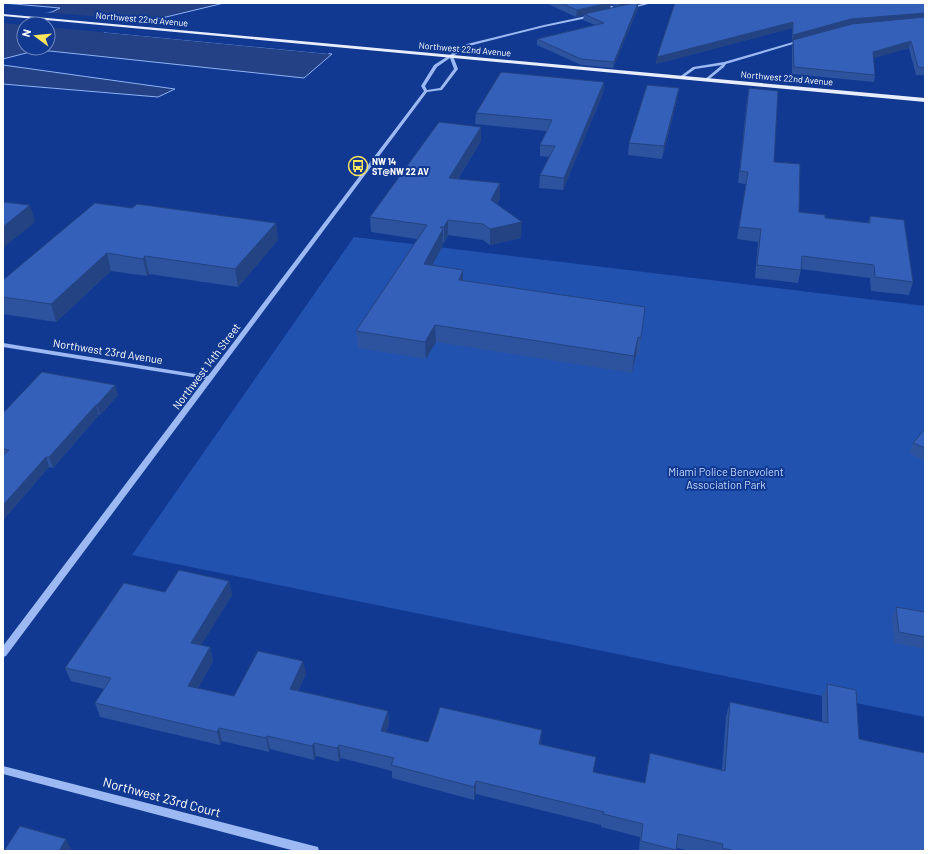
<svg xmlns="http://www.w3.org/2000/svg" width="928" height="854" viewBox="0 0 928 854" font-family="Barlow,sans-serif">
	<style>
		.green { fill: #2252b0 }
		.water { fill: #234184; stroke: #8eb2f6; fill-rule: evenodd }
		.pier { fill: #113991 }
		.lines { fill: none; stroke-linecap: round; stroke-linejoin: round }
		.minor { fill: #9cb9f3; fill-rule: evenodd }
		.major { fill: #e8eeff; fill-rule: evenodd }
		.wall { fill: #2d539f; fill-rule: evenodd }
		.shaded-wall { fill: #244382 }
		.building { fill: #3460b9; stroke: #244382 }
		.labels { text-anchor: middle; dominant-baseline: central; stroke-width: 4; stroke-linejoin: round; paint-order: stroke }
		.far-street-label { font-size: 9px; fill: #fff; stroke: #113991 }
		.far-poi-label { font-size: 9px; font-weight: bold; fill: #fff; stroke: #113991; text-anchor: start }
		.street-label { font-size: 11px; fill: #fff; stroke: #113991 }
		.park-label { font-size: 11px; fill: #c4d7fd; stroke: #113991 }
		.near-street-label { font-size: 13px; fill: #fff; stroke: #113991 }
	</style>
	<rect width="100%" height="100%" fill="#113991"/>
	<path class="green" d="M354,237l571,69v411l-793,-162z"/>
	<g class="water">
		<path d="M3,3h221l-120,29 228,22 -28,24 -254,-27 -20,1 -27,7v-38l49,-9 8,-4zM24,24h24v24h-24z"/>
		<path d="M3,65l172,24 -17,8 -155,-13z"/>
	</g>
	<path class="pier" d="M44,12l111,10 -40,9 215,21 -2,2 -280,-27v-3l-24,1 -21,-2v-4z"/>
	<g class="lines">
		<g class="minor">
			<path d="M600,3h5l16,7 -3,1z"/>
			<path d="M646,3h6l-23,6 -2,-1z"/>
			<path d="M591,15l1,2 -48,10 -75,19 -16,10 5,13 -16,21 -15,2 -421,564 -3,1v-11l202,-267 -202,-32v-4l205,33 216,-285 -3,-5 13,-21 33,-21 77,-19zM450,58l4,11 -14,19 -13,2 -2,-4 12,-19z"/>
			<path d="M800,40l3,1 -77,23 -2,3 -17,14 -3,-1 18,-15 -27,4 -14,10 -3,-1 15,-11 31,-5z"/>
			<path d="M3,766l311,80 4,1 1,4h-24l-292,-77z"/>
		</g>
		<path class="major" d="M3,14l922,84v4l-922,-86z"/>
	</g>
	<g class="wall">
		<path d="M546,3h92v5l-25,60 -32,-3 -44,-20v-6l58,-14 -12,-5 1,-5 -8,2zM611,4l6,3 -7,1z"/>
		<path d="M675,3h250v72h-9l-7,-27 -36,10 2,17 -1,7 -82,-8v-27l1,-6 -1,1v-14l-136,36 1,-7z"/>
		<path d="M604,82l-1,11 -40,97 -24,-2 1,-13 9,-18 -9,-1v-11l7,-14 -72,-7 1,-11z"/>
		<path d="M679,88l-2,12 -15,59 -34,-4 1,-12z"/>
		<path d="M749,88l25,74 25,50 26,6 43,5 2,-7 43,66 -4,13 -38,-4 -1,-13 -69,-9 -3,14 -43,-5 3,-36 -21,-3 9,-55 -8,-1 9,-84z"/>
		<path d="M481,141l-23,38 42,19 -3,6 24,34 -31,7 -7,-5 -35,-5 -4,8h-1v2l-11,21 31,4v11l182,26 -6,48h-3l-4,18 -196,-31 -10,17 -68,-11 -2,-17 61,-92 -46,-7 -1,-15z"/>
		<path d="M132,208l144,15 2,17 -40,47 -89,-13 -2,2 -36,-5 -55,51 -53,-8v-34z"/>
		<path d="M118,395l-18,20h-1l-46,53 -4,-1 -45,52h-1v-106z"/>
		<path d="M925,429v32l-16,-8 4,-10z"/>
		<path d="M229,581l3,14 -31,50 9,2 3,14 -15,27 36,8 72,-22 -8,17 90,20 1,13 -3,8 42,10 112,2 54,28 51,11 5,-30 72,17 4,-54 4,-14 92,20v-25l5,-13 32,55 66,112h-234l-14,-3 -1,3h-37l1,-14 -39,-10v-2l-125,-31 -2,6 -82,-22v-7l-51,-13 -2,4 -23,-6 -2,4 -44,-11 -1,3 -47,-11 -2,4 -120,-28 -5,-14 9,-14 -33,-8 -6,-13 100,-76z"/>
		<path d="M896,607l29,5v37l-31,-6 -2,-26z"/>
	</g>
	<g class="shaded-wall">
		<path d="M611,3l-1,6 -26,5v1l-8,2 1,-7z"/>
		<path d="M620,3h18v5l-25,60z"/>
		<path d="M925,13v6l-75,7 -58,16 1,-7 58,-16z"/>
		<path d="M793,22l-1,6 -136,36 1,-7z"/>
		<path d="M911,41l-2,7 -38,11 2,-7z"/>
		<path d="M604,82l-1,11 -40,97 1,-12z"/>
		<path d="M679,88l-2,12 -15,59 2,-13z"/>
		<path d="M481,127v14l-32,52v-15z"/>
		<path d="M500,183v15l-9,17v-15z"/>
		<path d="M30,205l5,17 -32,26v-21z"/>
		<path d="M448,220v15l-4,8v-16z"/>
		<path d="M522,222l-1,16 -31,7v-16z"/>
		<path d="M276,223l2,17 -40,47 -3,-18z"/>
		<path d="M443,229v16l-19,36v-17z"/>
		<path d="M107,253l4,18 -55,51 -5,-18z"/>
		<path d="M145,256l4,18 -2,2 -4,-17z"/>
		<path d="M463,270v17l-4,-7z"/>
		<path d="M435,325l1,17 -10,17 -1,-17z"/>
		<path d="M638,337l-2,18 -4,18 2,-17z"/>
		<path d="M115,385l3,10 -18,20 -3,-10z"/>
		<path d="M96,405l3,10 -46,53 -4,-11z"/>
		<path d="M46,457l3,10 -45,52 -1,-3v-11z"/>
		<path d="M229,581l3,14 -38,62 -3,-14z"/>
		<path d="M210,647l3,14 -21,38 -4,-13z"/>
		<path d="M303,661l3,13 -14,29 -2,-14z"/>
		<path d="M388,711l1,13 -7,21 -1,-14z"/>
		<path d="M219,728l3,13 -2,4 -3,-13z"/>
		<path d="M542,730l-1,13 -3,14 1,-13z"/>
		<path d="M267,736l3,13 -1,3 -3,-14z"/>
		<path d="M314,743l2,13 -2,4 -2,-14z"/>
		<path d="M339,745l2,13 -2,4 -2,-14z"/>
		<path d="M476,781v13l-2,6v-13z"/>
		<path d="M66,839l6,12h-13z"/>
	</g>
	<g class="building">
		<path d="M561,3h48l-32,7z"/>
		<path d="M634,3h4l-24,59 -33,-3 -44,-20 67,-16 -20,-9z"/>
		<path d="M675,3h250v10l-74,6 -58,16v-13l-136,35z"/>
		<path d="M925,17v51l-7,-1 -7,-26 -38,11 2,23 -81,-8 -1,-27 59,-16z"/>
		<path d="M501,72l103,10 -40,96 -24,-3 15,-29 -15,-1 12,-25 -76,-7z"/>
		<path d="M647,85l32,3 -15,58 -35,-3z"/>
		<path d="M749,88l29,3 -4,71 26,2 -1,48 26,3v3l45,5v-7l34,4 9,62 -38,-5 -1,-12 -72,-9 -1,14 -44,-5 4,-36 -22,-2 9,-55 -8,-1z"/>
		<path d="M439,122l42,5 -32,51 51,5 -9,17 31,22 -32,7 -7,-5 -35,-4 -4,7h-4l3,2 -19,35 39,6 -4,10 186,27 -4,31 -3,-1 -4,19 -199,-31 -10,17 -69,-11 71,-106 -57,-8z"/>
		<path d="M3,202l27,3 -27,22z"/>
		<path d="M95,203l37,5 5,-4 139,19 -41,46 -90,-13 -2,3 -36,-6 -56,51 -48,-7v-17z"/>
		<path d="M42,372l73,13 -18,20h-1l-47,52h-3l-43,48v-49l6,-6 -6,-1v-36z"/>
		<path d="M925,429v19l-12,-5z"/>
		<path d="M179,570l50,11 -38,62 19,4 -22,39 46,10 24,-45 45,10 -13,28 98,22 -7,20 47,11 12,-35 102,23 -3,14 57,13 -3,15 52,11 5,-30 75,18 5,-69 98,21 -1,-39 29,6 3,49 66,14v98h-190l-13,-3 1,-4 -45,-10 -2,16 -35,-9 2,-17 -40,-10 1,-2 -128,-31 -2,6 -83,-22 3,-7 -55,-13 -2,3 -23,-5 -2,3 -45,-10 -1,2 -47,-10 -2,4 -122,-29 16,-25 -46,-10 59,-85 41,9z"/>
		<path d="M896,607l29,5v25l-26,-5z"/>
		<path d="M20,826l46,13 -7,12h-55z"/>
	</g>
	<defs>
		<g id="bus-ring" transform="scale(1)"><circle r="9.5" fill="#113991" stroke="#ffe45e" stroke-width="1.5"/><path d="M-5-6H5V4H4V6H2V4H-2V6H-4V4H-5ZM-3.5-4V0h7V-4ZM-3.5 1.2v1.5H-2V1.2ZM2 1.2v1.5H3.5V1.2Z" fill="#ffe45e"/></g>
	</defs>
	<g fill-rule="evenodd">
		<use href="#bus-ring" x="358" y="166"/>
	</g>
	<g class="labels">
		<g class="far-street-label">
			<text transform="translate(142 19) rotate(5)">Northwest 22nd Avenue</text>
			<text transform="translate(465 49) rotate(5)">Northwest 22nd Avenue</text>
			<text transform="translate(787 78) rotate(5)">Northwest 22nd Avenue</text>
		</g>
		<g class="far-poi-label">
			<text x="372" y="161">NW 14<tspan x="372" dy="10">ST@NW 22 AV</tspan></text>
		</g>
		<g class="street-label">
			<text transform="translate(108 351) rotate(9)">Northwest 23rd Avenue</text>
			<text transform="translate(206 366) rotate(-53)">Northwest 14th Street</text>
		</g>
		<g class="park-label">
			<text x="726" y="471">Miami Police Benevolent<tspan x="726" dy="13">Association Park</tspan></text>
		</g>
		<g class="near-street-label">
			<text transform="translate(162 797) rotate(15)">Northwest 23rd Court</text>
		</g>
	</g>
	<rect width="928" height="854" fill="none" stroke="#ffffff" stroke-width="8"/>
	<g transform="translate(36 36) rotate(286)"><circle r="19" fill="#113991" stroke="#7088bd"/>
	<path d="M0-3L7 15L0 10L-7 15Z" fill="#ffe45e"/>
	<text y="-6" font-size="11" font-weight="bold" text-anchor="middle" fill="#ffffff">N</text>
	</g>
</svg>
